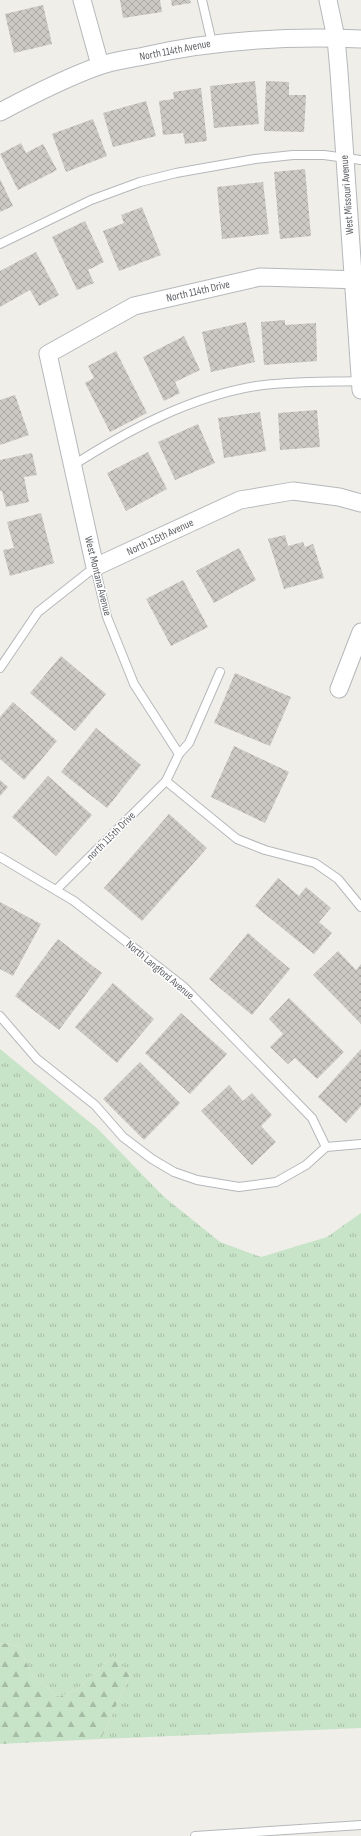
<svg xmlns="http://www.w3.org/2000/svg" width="361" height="1836" viewBox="0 0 361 1836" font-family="'Sofia Sans Condensed',sans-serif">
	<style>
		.grass { fill: url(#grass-tufts) }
		.forest { fill: url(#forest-firs) }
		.building { fill: url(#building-cross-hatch) }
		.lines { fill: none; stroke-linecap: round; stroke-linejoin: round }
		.lane-casing { stroke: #b5b8bb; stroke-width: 10 }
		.street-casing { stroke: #b5b8bb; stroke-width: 19 }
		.lane { stroke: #fff; stroke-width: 8 }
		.street { stroke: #fff; stroke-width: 17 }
		.labels { text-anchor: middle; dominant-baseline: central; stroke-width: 3; stroke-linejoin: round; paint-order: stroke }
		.street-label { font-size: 11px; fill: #606367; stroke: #fff }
	</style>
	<defs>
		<pattern id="grass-tufts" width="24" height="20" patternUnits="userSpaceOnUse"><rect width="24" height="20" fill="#c8e4c8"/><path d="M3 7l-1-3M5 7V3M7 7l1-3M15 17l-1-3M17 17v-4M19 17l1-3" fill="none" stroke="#a6bca6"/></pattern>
		<pattern id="forest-firs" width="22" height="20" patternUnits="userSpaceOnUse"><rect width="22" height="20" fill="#c8e4c8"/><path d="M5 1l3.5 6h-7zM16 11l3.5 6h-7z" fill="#a6bca6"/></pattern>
		<pattern id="building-cross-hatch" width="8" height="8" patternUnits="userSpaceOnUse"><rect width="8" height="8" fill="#ccc9c5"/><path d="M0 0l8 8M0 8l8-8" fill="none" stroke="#a9a7a4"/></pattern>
	</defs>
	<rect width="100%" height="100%" fill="#f0eee9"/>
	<path class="grass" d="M0,1049l98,80 65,67 57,46 41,15 66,-20 34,-24v515l-260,11 29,-64 -17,-19 -37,34 -17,7 -26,-20 -14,-31 -19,-3z"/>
	<path class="forest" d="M0,1643l19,3 14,31 26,20 17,-7 37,-34 17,19 -29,64 -101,5z"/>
	<g class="building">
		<path d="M120,0h40l2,12 -39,6z"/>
		<path d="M171,0h19l1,3 -19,3z"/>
		<path d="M43,5l9,39 -38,9 -9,-39z"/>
		<path d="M255,81l4,43 -45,4 -4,-42z"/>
		<path d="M266,81l23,1v13h17l-2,37 -40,-1z"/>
		<path d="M201,88l6,53 -22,3 -2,-11 -20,2 -4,-34 15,-2 -1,-7z"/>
		<path d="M146,101l10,35 -43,11 -10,-34z"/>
		<path d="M93,119l14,37 -41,16 -14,-38z"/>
		<path d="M21,143l5,10 17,-9 14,26 -39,20 -18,-36z"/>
		<path d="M305,169l6,67 -31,3 -6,-67z"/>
		<path d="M0,179l13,27 -13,6z"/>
		<path d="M263,182l6,52 -47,5 -5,-52z"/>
		<path d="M142,207l19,48 -42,16 -16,-40 21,-8 -3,-8z"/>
		<path d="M85,221l19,41 -16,8 6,13 -17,7 -25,-53z"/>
		<path d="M36,252l23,43 -20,11 -9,-16 -30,17v-36z"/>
		<path d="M285,320v5l31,-2 1,38 -53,4 -3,-43z"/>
		<path d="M246,322l9,40 -44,10 -9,-40z"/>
		<path d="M184,336l16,34 -25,12 5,11 -16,8 -21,-44z"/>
		<path d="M116,351l31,62 -37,19 -25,-49 9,-5 -6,-12z"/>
		<path d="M15,395l14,40 -29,10v-45z"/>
		<path d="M317,410l3,37 -40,3 -2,-37z"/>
		<path d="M260,412l6,39 -42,7 -6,-40z"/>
		<path d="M198,424l17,39 -40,17 -17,-38z"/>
		<path d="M148,452l19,37 -41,22 -19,-38z"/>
		<path d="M32,453l5,22 -13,2 5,25 -23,5 -4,-16h-2v-31z"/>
		<path d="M41,513l13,50 -44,13 -7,-26 11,-2 -7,-26z"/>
		<path d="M285,535l3,11 15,-4 2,5 8,-3 11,34 -40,11 -16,-50z"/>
		<path d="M239,548l17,32 -42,23 -18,-32z"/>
		<path d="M183,580l25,47 -37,19 -25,-47z"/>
		<path d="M61,656l45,38 -31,37 -45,-38z"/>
		<path d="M235,673l56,24 -21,49 -56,-23z"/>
		<path d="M13,702l44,39 -33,39 -24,-21v-42z"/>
		<path d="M96,728l45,37 -34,43 -46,-36z"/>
		<path d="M234,746l55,26 -24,51 -54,-26z"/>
		<path d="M48,776l44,39 -36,41 -44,-39z"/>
		<path d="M0,780l8,7 -8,9z"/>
		<path d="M169,814l38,34 -65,73 -38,-33z"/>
		<path d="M278,878l21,18 7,-9 25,21 -12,14 13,11 -18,21 -59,-48z"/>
		<path d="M0,902l41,22 -28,52 -13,-7z"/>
		<path d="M248,933l42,36 -38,46 -43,-36z"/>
		<path d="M58,939l44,34 -43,57 -44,-34z"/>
		<path d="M338,951l18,19 5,-6v60l-48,-49z"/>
		<path d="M113,983l41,36 -37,44 -42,-36z"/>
		<path d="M289,998l55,54 -27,27 -22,-21 -7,6 -18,-17 13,-13 -14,-15z"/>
		<path d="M181,1013l46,41 -37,40 -45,-41z"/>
		<path d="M361,1049v57l-15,17 -28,-26z"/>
		<path d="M140,1062l40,41 -36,37 -41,-41z"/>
		<path d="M229,1085l14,16 9,-8 20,22 -11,11 15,16 -24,23 -51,-54z"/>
	</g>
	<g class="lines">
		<g class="lane-casing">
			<g id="lane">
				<path d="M202,0l10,43"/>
				<path d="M0,244l91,-44 49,-18 36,-9 79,-14 38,-4h31l37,5"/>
				<path d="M72,466c56,-36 118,-69 184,-80 34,-5 70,-4 104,-5"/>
				<path d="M0,668l38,-56 57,-45 12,50 27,67 45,70 -13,27 -110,109"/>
				<path d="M179,754l10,-11 31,-71"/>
				<path d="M166,781l71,58 28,11 50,13 23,16 23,28"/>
				<path d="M0,857l74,44 110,86 128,131 14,29"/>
				<path d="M0,1016l37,43 58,46 28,32 29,22 22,13 23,8 42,7 37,-5 30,-17 20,-18 35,-3"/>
				<path d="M195,1836l166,-11"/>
			</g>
		</g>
		<g class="street-casing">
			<g id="street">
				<path d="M82,0l18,65"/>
				<path d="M328,0l8,38 3,34 22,318"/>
				<path d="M0,112c32,-17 65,-34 99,-46 14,-5 30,-7 45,-10 71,-16 144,-20 217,-17"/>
				<path d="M361,280l-101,-3 -126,29 -86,48 47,213 145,-67 53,-9 46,6 22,6"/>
				<path d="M339,689l22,-57"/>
			</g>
		</g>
		<use href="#lane" class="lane"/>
		<use href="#street" class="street"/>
	</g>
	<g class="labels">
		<g class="street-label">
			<text transform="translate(175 50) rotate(-11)">North 114th Avenue</text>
			<text transform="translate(347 195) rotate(-94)">West Missouri Avenue</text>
			<text transform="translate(198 291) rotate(-13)">North 114th Drive</text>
			<text transform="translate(160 537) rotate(-25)">North 115th Avenue</text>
			<text transform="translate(98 576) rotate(76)">West Montana Avenue</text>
			<text transform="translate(111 836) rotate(-45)">north 115th Drive</text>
			<text transform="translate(160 970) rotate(40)">North Langford Avenue</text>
		</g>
	</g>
</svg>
